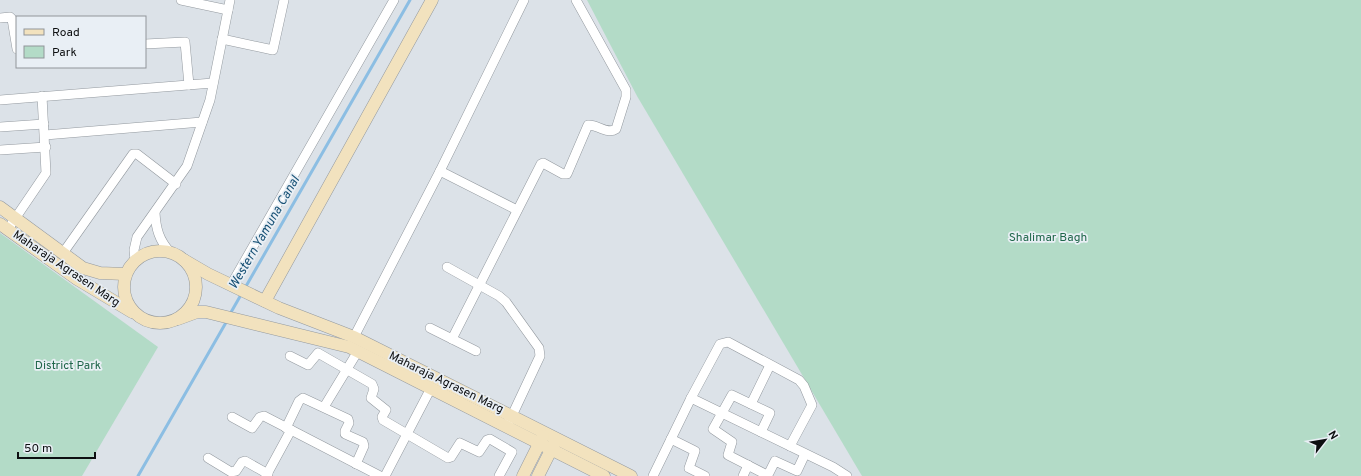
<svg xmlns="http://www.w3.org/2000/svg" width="1361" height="476" viewBox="0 0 1361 476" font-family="Overpass,sans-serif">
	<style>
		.green { fill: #b3dbc7 }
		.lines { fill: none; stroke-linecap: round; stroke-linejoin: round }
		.stream { stroke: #8cbee3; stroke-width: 3 }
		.street-casing { stroke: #93999f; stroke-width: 10 }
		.secondary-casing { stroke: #93999f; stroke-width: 13 }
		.street { stroke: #fff; stroke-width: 9 }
		.secondary { stroke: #f2e2be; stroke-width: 12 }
		.labels { text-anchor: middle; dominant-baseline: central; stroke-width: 3.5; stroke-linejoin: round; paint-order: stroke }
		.park-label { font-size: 12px; fill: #1f664a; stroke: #e9eff5 }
		.street-label { font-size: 12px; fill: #0d0f11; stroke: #e9eff5 }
		.water-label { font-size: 13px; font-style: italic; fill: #175175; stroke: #e9eff5 }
	</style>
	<rect width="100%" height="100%" fill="#dce2e8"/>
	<g class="green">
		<path d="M587,0h774v476h-499l-225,-380z"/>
		<path d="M0,233l158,114 -76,129h-82z"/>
	</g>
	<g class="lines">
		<g class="stream">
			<path d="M245,288l165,-288"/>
			<path d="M230,314l12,-21"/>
			<path d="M138,476l90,-157"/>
		</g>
		<g class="street-casing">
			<g id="street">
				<path d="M181,0l47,10"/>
				<path d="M0,18l10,-1 2,2 5,30"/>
				<path d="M222,39l51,11 11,-50"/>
				<path d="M145,44l40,-2 4,43"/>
				<path d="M0,100l213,-17"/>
				<path d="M0,127l44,-3"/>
				<path d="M45,135l157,-13"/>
				<path d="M0,150l46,-3"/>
				<path d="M440,171l77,39"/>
				<path d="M155,213c1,16 4,27 15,39"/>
				<path d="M8,229l38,-56 -4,-77"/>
				<path d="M63,253l70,-99h4l39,30"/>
				<path d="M135,260l-1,-10 3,-13 50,-71 23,-66 20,-100"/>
				<path d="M447,267l52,29 7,6 33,46 1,8 -31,66"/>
				<path d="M231,285l163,-285"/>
				<path d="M430,328l46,23"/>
				<path d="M354,337l86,-166 84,-171"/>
				<path d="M452,339l89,-175 2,-1 20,11h4l21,-49c9,-1 19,10 28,4l10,-32v-7l-50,-90"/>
				<path d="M290,356l18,9 10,-12 54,31 2,5 -3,9 15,12 -4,7 1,3 65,38 3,-1 9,-14 19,9 8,-12 3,-1 22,13 -13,24"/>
				<path d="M691,398l29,-54 8,-2 71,38 5,6 8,19 -22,41"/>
				<path d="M751,404l19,-39"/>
				<path d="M324,407l34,-56"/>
				<path d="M232,417l20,11 8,-11 4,-1 116,60"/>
				<path d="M286,428l13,-27 4,-3 45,21 1,4 -4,8v3l18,8 1,4 -8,18"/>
				<path d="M761,432l9,-19 -38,-18 -19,34 19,13 -4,13 37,19 4,-1 6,-12 22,10 8,-17"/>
				<path d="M671,439l24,12 -6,17 16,8"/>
				<path d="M208,458l23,14 5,-1 6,-9 3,-1 23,13"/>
				<path d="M266,476l25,-46"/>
				<path d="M385,476l46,-88"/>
				<path d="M653,476l38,-78 142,69 14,9"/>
				<path d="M743,476l5,-11"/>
			</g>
		</g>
		<g class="secondary-casing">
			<g id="secondary">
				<path d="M0,207l83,61 17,5 25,1"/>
				<path d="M0,224l77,55 55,33"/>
				<circle cx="160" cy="287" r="36"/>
				<path d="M184,260l24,14 71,34 75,29 277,139"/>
				<path d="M265,301l167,-301"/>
				<path d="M178,319l19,-7h9l143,35 255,129"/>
				<path d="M523,476l20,-40"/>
				<path d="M538,476l16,-32"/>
			</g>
		</g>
		<use href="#street" class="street"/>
		<use href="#secondary" class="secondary"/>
	</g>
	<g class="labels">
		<g class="park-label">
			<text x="1048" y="238">Shalimar Bagh</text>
			<text x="68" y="366">District Park</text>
		</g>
		<g class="street-label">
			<text transform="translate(66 269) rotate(34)">Maharaja Agrasen Marg</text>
			<text transform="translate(446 383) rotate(26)">Maharaja Agrasen Marg</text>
		</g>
		<g class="water-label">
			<text transform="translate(265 233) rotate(-60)">Western Yamuna Canal</text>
		</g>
	</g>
	<rect x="16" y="16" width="130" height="52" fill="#e9eff5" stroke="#91959a"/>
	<rect x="24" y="29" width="20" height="6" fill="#f2e2be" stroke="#91959a"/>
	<text x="52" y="36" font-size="12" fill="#0d0f11">Road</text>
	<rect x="24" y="46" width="20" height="12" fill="#b3dbc7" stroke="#91959a"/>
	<text x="52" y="56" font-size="12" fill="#0d0f11">Park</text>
	<g transform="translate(1325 440) rotate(59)" stroke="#e9eff5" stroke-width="3" paint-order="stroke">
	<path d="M0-3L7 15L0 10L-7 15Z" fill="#0d0f11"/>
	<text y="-6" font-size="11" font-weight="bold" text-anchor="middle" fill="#0d0f11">N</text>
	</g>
	<path d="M18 452v6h77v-6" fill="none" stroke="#0d0f11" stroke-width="2"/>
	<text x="24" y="452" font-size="12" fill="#0d0f11" stroke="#e9eff5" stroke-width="3" paint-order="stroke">50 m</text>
</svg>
